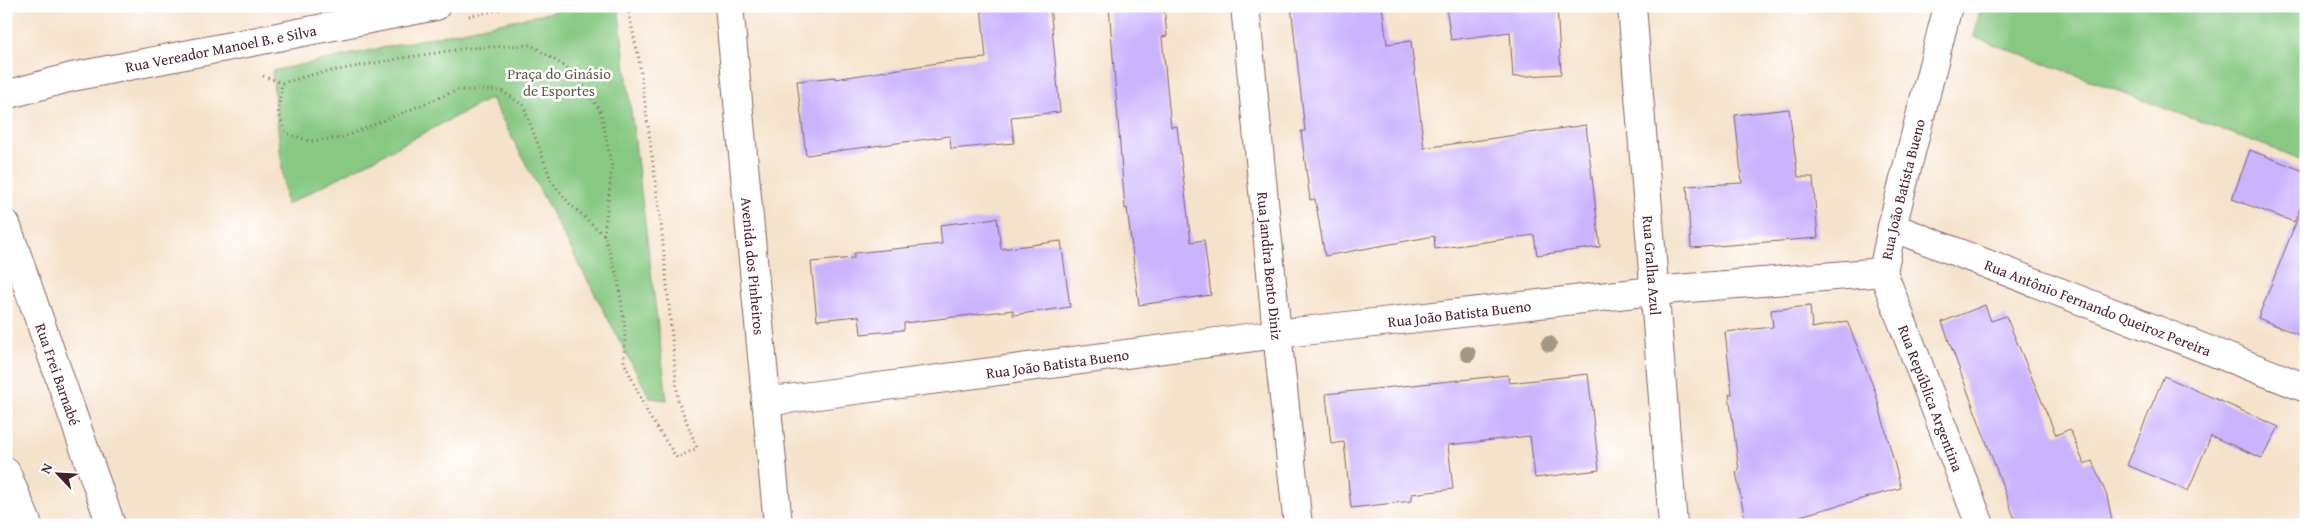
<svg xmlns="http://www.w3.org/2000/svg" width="2312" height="531" viewBox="0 0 2312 531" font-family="'Gentium Book Plus',serif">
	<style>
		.green { fill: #87c982; stroke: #687456 }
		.building { fill: #cab4fe }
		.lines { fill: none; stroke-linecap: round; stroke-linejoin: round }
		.minor-casing { stroke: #866363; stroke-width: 30 }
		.path { stroke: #866363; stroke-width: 3; stroke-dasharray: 1 4; stroke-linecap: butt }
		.minor { stroke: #fff; stroke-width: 28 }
		.tree { fill: #a29783 }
		.labels { text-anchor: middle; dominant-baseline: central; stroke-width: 5; stroke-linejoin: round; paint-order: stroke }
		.street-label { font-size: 15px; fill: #4a1f2b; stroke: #fff }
		.park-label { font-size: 15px; fill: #5f5a49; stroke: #fff }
	</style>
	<rect width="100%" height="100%" fill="#fff"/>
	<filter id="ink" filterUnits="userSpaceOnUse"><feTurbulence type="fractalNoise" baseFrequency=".02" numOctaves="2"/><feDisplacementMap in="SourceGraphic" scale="10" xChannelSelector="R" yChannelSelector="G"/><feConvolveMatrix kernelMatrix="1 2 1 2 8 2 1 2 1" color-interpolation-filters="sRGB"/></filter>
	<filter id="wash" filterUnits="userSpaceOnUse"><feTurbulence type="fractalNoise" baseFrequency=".0096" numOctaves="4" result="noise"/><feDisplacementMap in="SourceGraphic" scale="20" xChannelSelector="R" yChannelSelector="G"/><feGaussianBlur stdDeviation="1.12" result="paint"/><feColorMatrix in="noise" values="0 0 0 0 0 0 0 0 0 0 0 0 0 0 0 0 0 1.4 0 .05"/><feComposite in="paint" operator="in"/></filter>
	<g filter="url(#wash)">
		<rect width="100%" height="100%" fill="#f5e2ca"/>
		<g class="green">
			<path d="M581,6h37l49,394 -17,-2 -159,-300 -205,107 -14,-134z"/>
			<path d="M1981,6h325v155l-332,-124z"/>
		</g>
		<g id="blocks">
			<g class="building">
				<path d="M981,6h69l10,106 -49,5 3,26 -63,6 -1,-13 -144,19 -9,-74 38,-4v2l109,-17 42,-4z"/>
				<path d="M1109,6h55l3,30 -5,1 9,90 6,-1 14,116 13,-2 7,55 -72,10 -12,-97 -2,1z"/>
				<path d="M1291,6h91l5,38 24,-3 13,107 162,-23 14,122 -63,8 -3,-20 -99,14 -1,-13 -109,20 -10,-57 -5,1 -9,-69h4z"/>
				<path d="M1446,6h111l4,68 -48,3 -3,-45 -59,8z"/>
				<path d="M1789,109l9,68h15l5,61 -127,10 -4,-62 55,-3 -7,-68z"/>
				<path d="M2250,150l56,22v21l-12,29 -62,-23z"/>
				<path d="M2304,202h2v136l-48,-20z"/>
				<path d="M997,218l4,31 60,-8 9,66 -57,8v-5l-109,13v7l-43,4 -2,-18 -42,4 -6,-58 43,-4v-5l88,-9 -2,-19z"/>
				<path d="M1985,305l6,16 15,-5 50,119 14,-6 14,35 8,-3 15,35 6,29h-96l-75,-203z"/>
				<path d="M1810,306l2,22 35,-7 28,70 26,97 -101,28 3,9h-57l-10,-53 3,-1 -10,-77h3l-7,-62 48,-5 -2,-17z"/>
				<path d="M1588,374l11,96 -64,8 -5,-42 -82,9 5,44 -41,5v7l-61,7 -7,-66 -13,2 -5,-50 182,-19 1,8z"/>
				<path d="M2164,376l115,51 -17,31 -51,-22 -23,55 -61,-26z"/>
			</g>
		</g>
	</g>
	<g filter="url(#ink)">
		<use href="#blocks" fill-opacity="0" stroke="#866363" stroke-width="1"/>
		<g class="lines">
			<g class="minor-casing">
				<g id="minor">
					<path id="s1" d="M729,6l49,519"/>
					<path id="s2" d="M1245,6l32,328 21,191"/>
					<path id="s3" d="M1632,6l41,519"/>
					<path id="s4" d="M6,95l66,-18 364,-71"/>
					<path id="s5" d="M6,224l105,301"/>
					<path id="s6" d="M1892,227l414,161"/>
					<path id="s7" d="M1883,272l9,-45 56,-221"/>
					<path id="s8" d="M1883,272l97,253"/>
					<path id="s9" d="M765,402l512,-68 376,-43 230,-19"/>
					<path d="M6,472l22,53"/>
				</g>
			</g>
			<g class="path">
				<path d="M469,16l48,-10"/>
				<path d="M263,76l19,7"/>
				<path d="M604,235l8,-67 -11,-56 -26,-39 -44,-28 -64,3 -64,10 -88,16 -33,9 -4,28 8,22 23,8 32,-3 117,-48h42l23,15 29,77 18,22 34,31 14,44 7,49 -1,34 25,54 28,42 20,-10 -19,-48 -17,-177 -22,-164 -12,-53"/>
			</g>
			<use href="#minor" class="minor"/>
		</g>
		<g class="tree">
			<circle cx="1549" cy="344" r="8"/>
			<circle cx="1468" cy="354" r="8"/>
		</g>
	</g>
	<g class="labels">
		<g class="street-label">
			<text stroke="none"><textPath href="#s4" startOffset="220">Rua Vereador Manoel B. e Silva</textPath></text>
			<text stroke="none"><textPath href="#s7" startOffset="85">Rua João Batista Bueno</textPath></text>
			<text stroke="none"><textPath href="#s1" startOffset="261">Avenida dos Pinheiros</textPath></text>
			<text stroke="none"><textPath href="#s2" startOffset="261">Rua Jandira Bento Diniz</textPath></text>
			<text stroke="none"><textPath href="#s3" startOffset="260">Rua Gralha Azul</textPath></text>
			<text stroke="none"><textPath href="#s6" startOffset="221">Rua Antônio Fernando Queiroz Pereira</textPath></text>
			<text stroke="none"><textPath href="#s9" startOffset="700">Rua João Batista Bueno</textPath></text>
			<text stroke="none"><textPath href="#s9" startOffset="295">Rua João Batista Bueno</textPath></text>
			<text stroke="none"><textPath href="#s5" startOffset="159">Rua Frei Barnabé</textPath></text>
			<text stroke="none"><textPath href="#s8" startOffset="135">Rua República Argentina</textPath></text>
		</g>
		<g class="park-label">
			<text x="559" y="73">Praça do Ginásio<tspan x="559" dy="17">de Esportes</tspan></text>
		</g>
	</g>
	<rect width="2312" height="531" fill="none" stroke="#fff" stroke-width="25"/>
	<g transform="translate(58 474) rotate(295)" stroke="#ffffff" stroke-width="4" paint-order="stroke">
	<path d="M0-4L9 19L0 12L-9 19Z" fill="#4a1f2b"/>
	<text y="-8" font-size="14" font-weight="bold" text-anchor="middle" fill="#4a1f2b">N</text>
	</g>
</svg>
